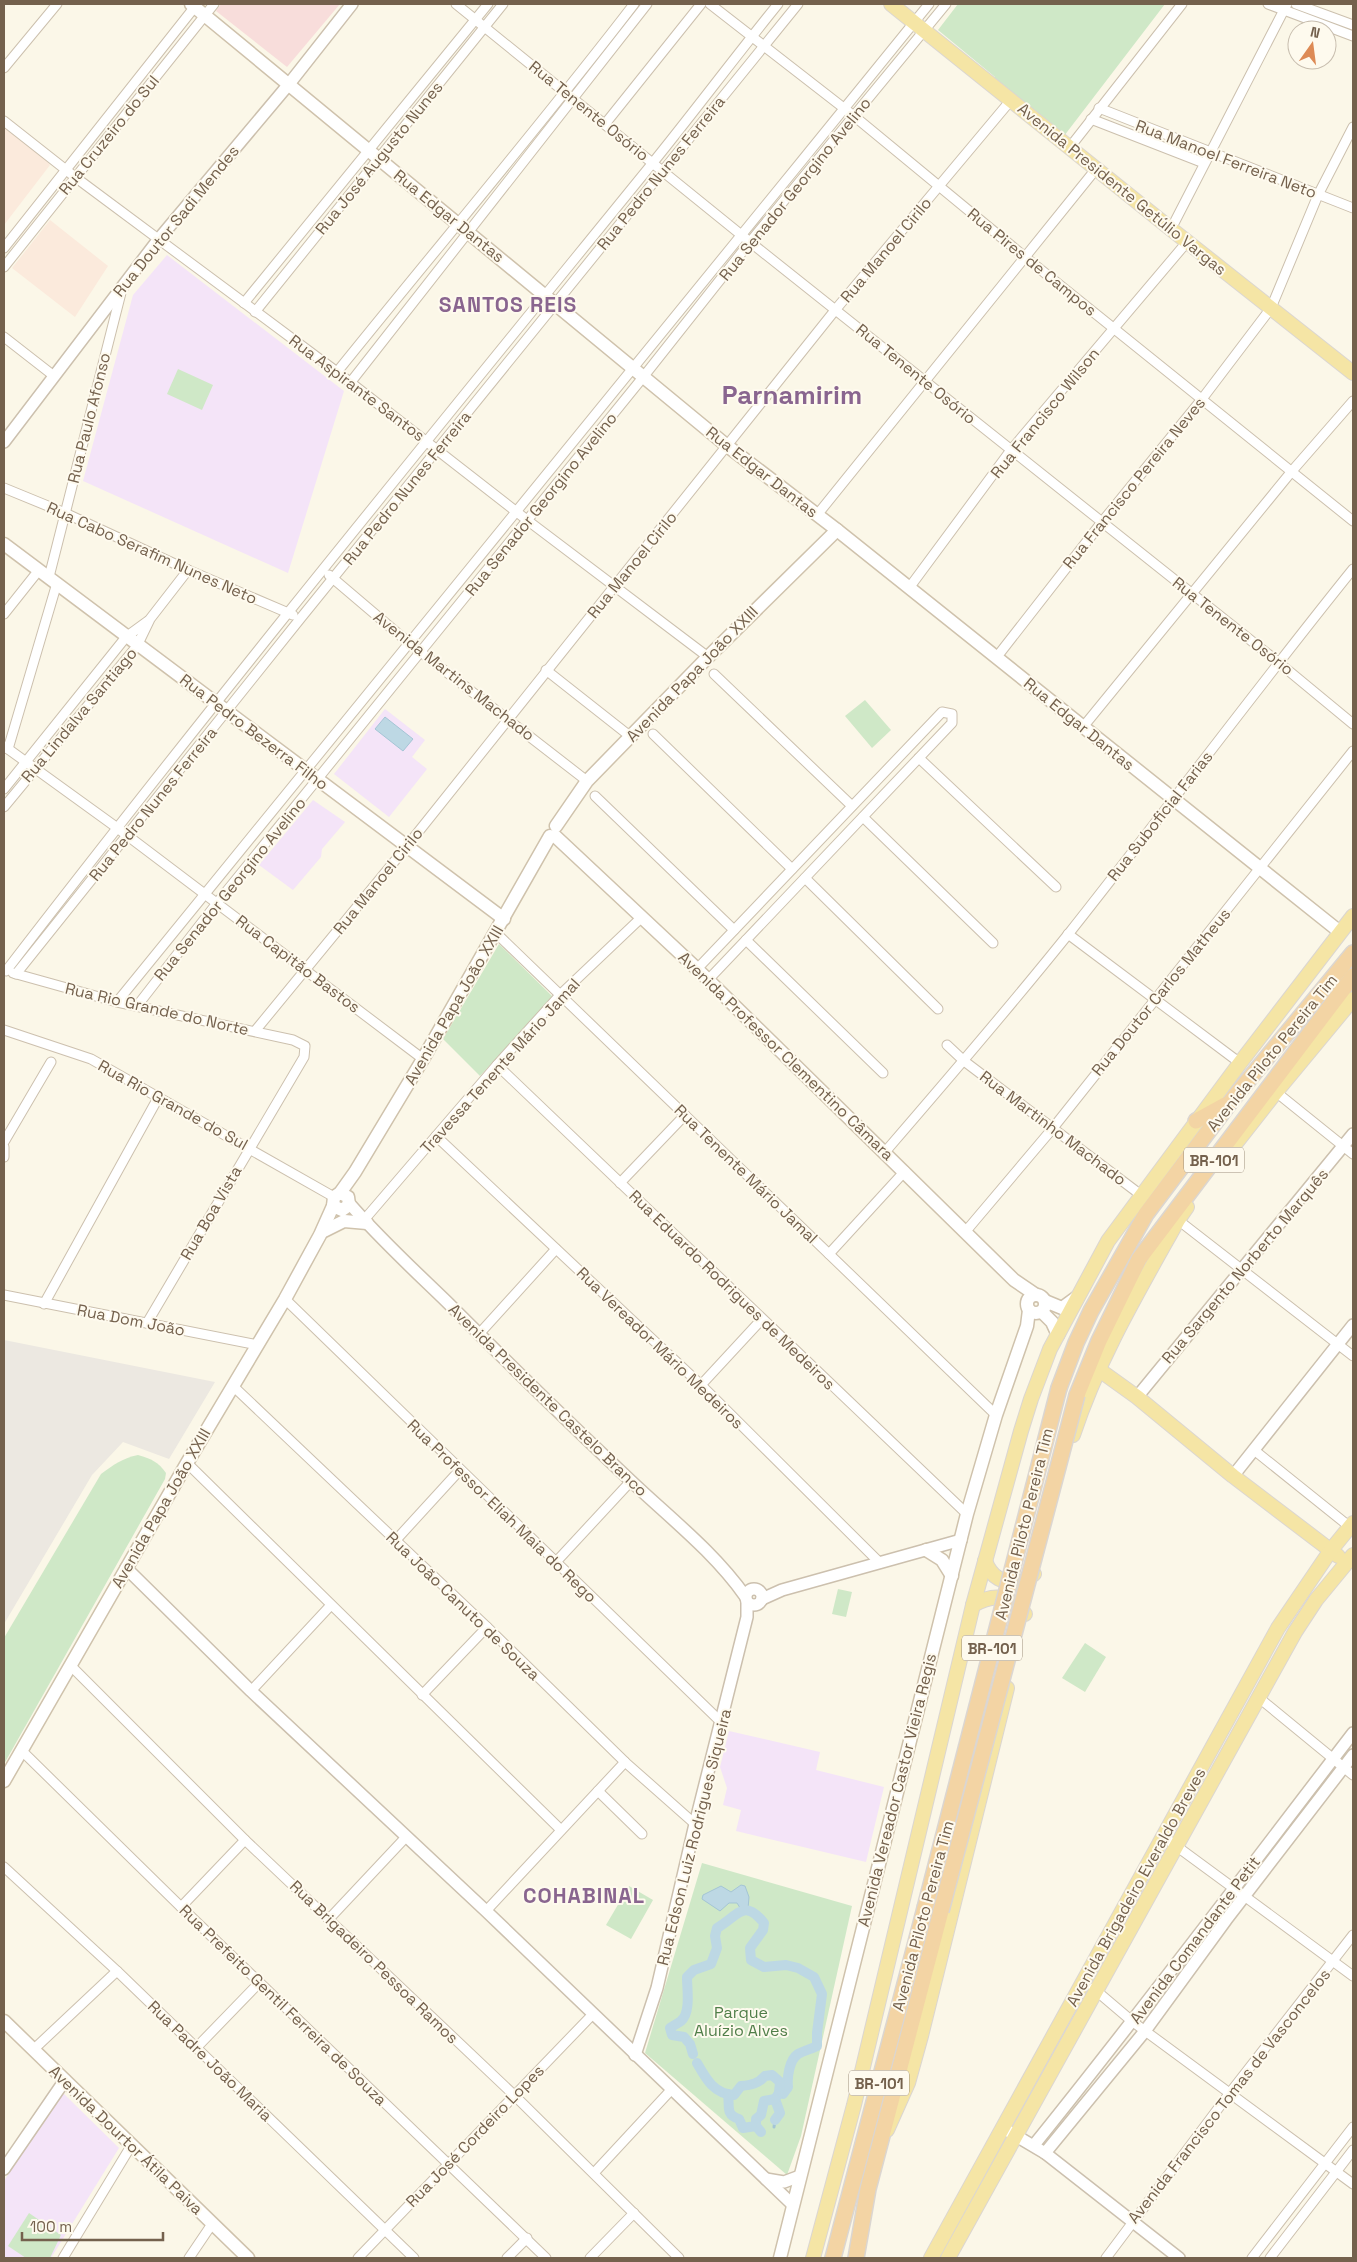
<svg xmlns="http://www.w3.org/2000/svg" width="1357" height="2262" viewBox="0 0 1357 2262" font-family="'Space Grotesk',sans-serif">
	<style>
		.commercial { fill: #fbeadc }
		.industrial { fill: #ece8e1 }
		.education { fill: #f4e4f8 }
		.medical { fill: #f8dddb }
		.green { fill: #cfe8c7 }
		.water { fill: #bdd8e4; stroke: #a4c5d5 }
		.lines { fill: none; stroke-linecap: round; stroke-linejoin: round }
		.stream { stroke: #a4c5d5; stroke-width: 3 }
		.canal { stroke: #bdd8e4; stroke-width: 10 }
		.minor-casing { stroke: #ccc0ae; stroke-width: 11 }
		.tertiary-casing { stroke: #ccc0ae; stroke-width: 14 }
		.secondary-casing { stroke: #cfc2ac; stroke-width: 15 }
		.primary-casing { stroke: #dbd6d1; stroke-width: 16 }
		.trunk-casing { stroke: #dbd6d1; stroke-width: 18 }
		.minor { stroke: #fff; stroke-width: 9 }
		.tertiary { stroke: #fff; stroke-width: 11 }
		.secondary { stroke: #fff; stroke-width: 12 }
		.primary { stroke: #f5e5a5; stroke-width: 14 }
		.trunk { stroke: #f3d4a4; stroke-width: 15 }
		.trunk-bridge-casing { stroke: #dbd6d1; stroke-width: 18; stroke-linecap: butt }
		.trunk-bridge { stroke: #f3d4a4; stroke-width: 15 }
		.labels { text-anchor: middle; dominant-baseline: central; stroke-width: 4; stroke-linejoin: round; paint-order: stroke }
		.shield { fill: #fefaee; stroke: #9d8f7d; stroke-width: 1 }
		.shield-label { font-size: 15px; font-weight: bold; fill: #74614d }
		.street-label { font-size: 16px; fill: #74614d; stroke: #fefaee }
		.park-label { font-size: 16px; fill: #507e49; stroke: #fefaee }
		.district-label { font-size: 21px; font-weight: bold; letter-spacing: 1px; fill: #89658f; stroke: #fefaee }
		.town-label { font-size: 26px; font-weight: bold; fill: #89658f; stroke: #fefaee }
	</style>
	<rect width="100%" height="100%" fill="#fbf7e8"/>
	<g class="commercial">
		<path d="M4,125l28,20 18,20 -46,60z"/>
		<path d="M50,220l58,46 -33,51 -63,-49z"/>
	</g>
	<path class="industrial" d="M4,1340l211,42 -46,77 -46,-17 -31,33 -88,149z"/>
	<g class="education">
		<path d="M167,255l177,136 -56,182 -205,-92 50,-186z"/>
		<path d="M385,709l40,31 -13,17 15,12 -38,48 -55,-43z"/>
		<path d="M313,800l32,22 -23,27 -1,8 -28,33 -34,-25z"/>
		<path d="M729,1731l91,21 -4,18 68,17 -18,75 -130,-31 5,-21 -18,-5 4,-17 -7,-21z"/>
		<path d="M62,2092l57,56 -68,110h-47v-77z"/>
	</g>
	<path class="medical" d="M221,4h119l-53,63 -71,-56z"/>
	<g class="green">
		<path d="M958,4h207l-101,132 -71,-56 2,-3 -57,-47z"/>
		<path d="M178,369l35,16 -11,25 -35,-16z"/>
		<path d="M865,700l26,30 -19,18 -27,-32z"/>
		<path d="M499,944l54,53 -73,79 -37,-37z"/>
		<path d="M138,1455c14,4 20,7 28,18l-1,6 -161,285v-126l97,-164c12,-9 22,-16 37,-19z"/>
		<path d="M838,1589l14,3 -6,25 -14,-3z"/>
		<path d="M1085,1643l21,14 -21,35 -23,-14z"/>
		<path d="M702,1863l150,43 -51,230 -14,39 -142,-122z"/>
		<path d="M629,1886l24,14 -22,39 -25,-14z"/>
		<path d="M29,2213l32,22 -11,23h-24l-18,-12z"/>
	</g>
	<g class="water">
		<path d="M385,717l28,22 -10,12 -28,-22z"/>
		<path d="M741,1885l4,1 4,11 -1,12 -6,2 -5,-8h-8l-9,8 -18,-12 1,-4 18,-9 10,6z"/>
	</g>
	<g class="lines">
		<path class="stream" d="M774,2127l1,-7"/>
		<g class="canal">
			<path d="M693,2054l-3,-10 -6,-7 -12,-2 -2,-7c4,-3 7,-4 11,-7 10,-8 6,-32 6,-44l7,-7 17,-6 6,-16 -2,-12 2,-8c22,-13 27,-30 47,-5l-1,7 -13,18 1,12 13,7 22,-2 12,3 16,9 8,17 -5,39v13c-6,3 -14,5 -19,8 -9,6 -11,24 -10,33l-5,7 -4,-1"/>
			<path d="M697,2063c9,16 17,31 37,32l7,-9c10,-1 17,-2 24,-10l7,-1 8,7 -1,11 -4,6 5,14 -5,7"/>
			<path d="M728,2094c2,12 -3,21 11,25l4,9 13,-2"/>
			<path d="M761,2132l-5,-6v-7l5,-4 3,-14 11,-2"/>
		</g>
		<g class="minor-casing">
			<g id="minor">
				<path d="M456,4l294,238 528,420 75,62"/>
				<path d="M710,4l144,112 171,141 328,264"/>
				<path d="M1268,4l85,32"/>
				<path d="M1296,4l57,21"/>
				<path d="M4,68l53,-64"/>
				<path d="M1099,108l254,100"/>
				<path d="M1091,119l113,44"/>
				<path d="M4,121l71,56 262,195 190,148 181,137"/>
				<path d="M605,124l96,-120"/>
				<path d="M1070,147l112,-143"/>
				<path d="M1171,229l116,-225"/>
				<path d="M4,248l193,-244"/>
				<path d="M4,267l210,-263"/>
				<path d="M244,303l244,-299"/>
				<path d="M255,312l248,-308"/>
				<path d="M4,337l50,39"/>
				<path d="M337,372c99,-123 201,-243 297,-368"/>
				<path d="M350,383l297,-379"/>
				<path d="M4,488l61,25 123,57 105,45"/>
				<path d="M817,515l279,-346"/>
				<path d="M329,575l80,68 178,138"/>
				<path d="M49,577l73,-288"/>
				<path d="M909,588l102,-138 176,-208"/>
				<path d="M4,614l35,-44"/>
				<path d="M996,658l106,-136 100,-123 69,-91 47,-113 35,-68"/>
				<path d="M546,670l85,67"/>
				<path d="M714,674l138,132"/>
				<path d="M1083,727l209,-256 61,-70"/>
				<path d="M653,734l139,135"/>
				<path d="M4,746l112,81 307,232"/>
				<path d="M8,749l49,-166"/>
				<path d="M919,758l137,129"/>
				<path d="M4,789l122,-152 22,-16"/>
				<path d="M595,796l139,134"/>
				<path d="M4,807l133,-161 13,-27 38,-49"/>
				<path d="M863,817l130,126"/>
				<path d="M805,878l133,131"/>
				<path d="M496,933l500,482"/>
				<path d="M1068,934l172,129"/>
				<path d="M746,940l137,133"/>
				<path d="M697,969l245,-257 10,2v9l-244,257"/>
				<path d="M6,971c210,-273 428,-539 645,-806 43,-53 84,-108 127,-161"/>
				<path d="M13,973l104,29 176,38 12,6 -1,11 -157,266"/>
				<path d="M16,974l284,-355 498,-615"/>
				<path d="M117,1002c271,-333 542,-665 812,-998"/>
				<path d="M137,1006l80,-103 427,-527 106,-134 196,-238"/>
				<path d="M4,1030l87,29 243,138"/>
				<path d="M255,1031l152,-185 429,-537 175,-209"/>
				<path d="M947,1045l17,16 177,134"/>
				<path d="M497,1065l470,449"/>
				<path d="M1276,1092l77,62"/>
				<path d="M436,1136l265,249 179,178"/>
				<path d="M4,1142l47,-80"/>
				<path d="M4,1147v10"/>
				<path d="M885,1152c63,-73 125,-145 185,-220 95,-120 187,-244 283,-363"/>
				<path d="M620,1183l65,-68"/>
				<path d="M364,1220l133,-155 64,-71 81,-77"/>
				<path d="M1178,1220l175,136"/>
				<path d="M966,1231l87,-103 300,-377"/>
				<path d="M829,1254l76,-83"/>
				<path d="M4,1295l254,50"/>
				<path d="M285,1299l436,423"/>
				<path d="M44,1304l114,-206"/>
				<path d="M479,1334l77,-85"/>
				<path d="M701,1385l61,-66"/>
				<path d="M233,1386l254,241 138,135 70,62"/>
				<path d="M1254,1450l96,77"/>
				<path d="M187,1463l374,367"/>
				<path d="M395,1541l64,-70"/>
				<path d="M555,1563l76,-82"/>
				<path d="M70,1665l175,175 270,256 164,162"/>
				<path d="M251,1691l80,-86"/>
				<path d="M422,1695l65,-68"/>
				<path d="M1258,1697l95,78"/>
				<path d="M21,1750l160,157 365,351"/>
				<path d="M598,1791l44,43"/>
				<path d="M1164,1837l189,139"/>
				<path d="M4,1867l113,104 297,287"/>
				<path d="M181,1907l64,-67"/>
				<path d="M486,1911l139,-149"/>
				<path d="M329,1919l77,-82"/>
				<path d="M1093,1988l40,34 220,162"/>
				<path d="M196,2048l63,-65"/>
				<path d="M33,2050l84,-79"/>
				<path d="M594,2173l77,-83"/>
				<path d="M63,2258l68,-112"/>
				<path d="M189,2258l23,-34"/>
				<path d="M358,2258l235,-244"/>
				<path d="M507,2258l20,-20"/>
				<path d="M590,2258l44,-45"/>
				<path d="M1106,2258l123,-164 124,-159"/>
				<path d="M1252,2258l101,-131"/>
				<path d="M1270,2258l83,-108"/>
			</g>
		</g>
		<g class="tertiary-casing">
			<g id="tertiary">
				<path d="M4,442l154,-202 131,-156 63,-80"/>
				<path d="M349,1203c30,35 65,67 98,99 61,61 122,121 184,179 39,37 83,71 114,115"/>
				<path d="M1137,1397l216,-263"/>
				<path d="M1233,1476l120,-151"/>
				<path d="M126,1568l125,123 235,220 307,294"/>
				<circle cx="754" cy="1597" r="8"/>
				<path d="M762,1599l20,-9 179,-50"/>
				<path d="M635,2055l22,-67 38,-164 52,-207v-15"/>
				<path d="M1003,2128l42,25 134,105"/>
				<path d="M1034,2145c109,-135 213,-274 319,-412"/>
				<path d="M1045,2153l100,-122 81,-111 127,-165"/>
				<path d="M4,2169l61,-89"/>
				<path d="M766,2179l18,3 16,-6"/>
			</g>
		</g>
		<g class="secondary-casing">
			<g id="secondary">
				<path d="M191,4l535,441 111,85 503,402"/>
				<path d="M4,544l500,375"/>
				<path d="M556,826l31,-45 121,-124 129,-127"/>
				<path d="M555,836l142,133 317,311 22,15"/>
				<path d="M333,1206l9,4 7,-5 -1,-8 -8,-4"/>
				<path d="M324,1231l20,-10 23,2"/>
				<circle cx="1036" cy="1304" r="9"/>
				<path d="M1045,1301l17,7 15,-11"/>
				<path d="M1042,1312l10,10 6,13"/>
				<path d="M926,1550l16,10 10,16"/>
				<path d="M4,1781l183,-318 98,-164 35,-64 13,-29 1,-9 6,-4 15,-21 68,-113 127,-223"/>
				<path d="M4,2021l244,237"/>
				<path d="M780,2258l187,-744 29,-99 31,-89 2,-16"/>
			</g>
		</g>
		<g class="primary-casing">
			<g id="primary">
				<path d="M891,4l280,225 182,144"/>
				<path d="M1221,1162l55,-70 77,-93"/>
				<path d="M1098,1369l39,28 96,79 105,80"/>
				<path d="M1073,1435c25,-76 66,-145 105,-215l9,-13"/>
				<path d="M985,1561c7,18 17,21 36,22l13,-9"/>
				<path d="M973,1605c23,-13 35,-9 52,9"/>
				<path d="M887,2130l21,-47 13,-47 86,-348"/>
				<path d="M813,2258l41,-153 119,-500 48,-174 10,-32 19,-50 58,-108 132,-178 113,-147"/>
				<path d="M931,2258l347,-630 53,-78 22,-27"/>
				<path d="M948,2258l347,-626 21,-32 37,-45"/>
			</g>
		</g>
		<g class="trunk-casing">
			<g id="trunk">
				<path d="M1196,1121l29,-16"/>
				<path d="M1059,1388l17,-45 15,-32 55,-97 85,-113 122,-148"/>
				<path d="M1077,1395l22,-54 40,-82 214,-283"/>
				<path d="M833,2258l92,-350"/>
				<path d="M856,2258l12,-69 73,-278"/>
			</g>
		</g>
		<use href="#minor" class="minor"/>
		<use href="#tertiary" class="tertiary"/>
		<use href="#secondary" class="secondary"/>
		<use href="#primary" class="primary"/>
		<use href="#trunk" class="trunk"/>
		<g class="trunk-bridge-casing">
			<g id="trunk-bridge">
				<path d="M925,1908l134,-520"/>
				<path d="M941,1911l136,-516"/>
			</g>
		</g>
		<use href="#trunk-bridge" class="trunk-bridge"/>
	</g>
	<g class="labels">
		<g class="shield">
			<rect x="1184" y="1147.5" width="60" height="25" rx="4"/>
			<rect x="962" y="1635.5" width="60" height="25" rx="4"/>
			<rect x="849" y="2070.5" width="60" height="25" rx="4"/>
		</g>
		<g class="shield-label">
			<text x="1214" y="1160">BR-101</text>
			<text x="992" y="1648">BR-101</text>
			<text x="879" y="2083">BR-101</text>
		</g>
		<g class="street-label">
			<text transform="translate(589 111) rotate(39)">Rua Tenente Osório</text>
			<text transform="translate(109 135) rotate(-51)">Rua Cruzeiro do Sul</text>
			<text transform="translate(379 158) rotate(-51)">Rua José Augusto Nunes</text>
			<text transform="translate(1226 159) rotate(21)">Rua Manoel Ferreira Neto</text>
			<text transform="translate(661 173) rotate(-51)">Rua Pedro Nunes Ferreira</text>
			<text transform="translate(795 189) rotate(-51)">Rua Senador Georgino Avelino</text>
			<text transform="translate(1122 189) rotate(39)">Avenida Presidente Getúlio Vargas</text>
			<text transform="translate(449 216) rotate(39)">Rua Edgar Dantas</text>
			<text transform="translate(176 221) rotate(-51)">Rua Doutor Sadi Mendes</text>
			<text transform="translate(886 250) rotate(-50)">Rua Manoel Cirilo</text>
			<text transform="translate(1032 262) rotate(39)">Rua Pires de Campos</text>
			<text transform="translate(916 374) rotate(39)">Rua Tenente Osório</text>
			<text transform="translate(357 388) rotate(37)">Rua Aspirante Santos</text>
			<text transform="translate(1045 413) rotate(-51)">Rua Francisco Wilson</text>
			<text transform="translate(89 418) rotate(-76)">Rua Paulo Afonso</text>
			<text transform="translate(762 472) rotate(38)">Rua Edgar Dantas</text>
			<text transform="translate(1134 483) rotate(-51)">Rua Francisco Pereira Neves</text>
			<text transform="translate(407 488) rotate(-51)">Rua Pedro Nunes Ferreira</text>
			<text transform="translate(541 504) rotate(-51)">Rua Senador Georgino Avelino</text>
			<text transform="translate(152 553) rotate(24)">Rua Cabo Serafim Nunes Neto</text>
			<text transform="translate(632 565) rotate(-51)">Rua Manoel Cirilo</text>
			<text transform="translate(1233 626) rotate(38)">Rua Tenente Osório</text>
			<text transform="translate(692 674) rotate(-46)">Avenida Papa João XXIII</text>
			<text transform="translate(454 676) rotate(38)">Avenida Martins Machado</text>
			<text transform="translate(79 715) rotate(-50)">Rua Lindalva Santiago</text>
			<text transform="translate(1079 724) rotate(39)">Rua Edgar Dantas</text>
			<text transform="translate(254 732) rotate(37)">Rua Pedro Bezerra Filho</text>
			<text transform="translate(153 804) rotate(-51)">Rua Pedro Nunes Ferreira</text>
			<text transform="translate(1160 816) rotate(-52)">Rua Suboficial Farias</text>
			<text transform="translate(378 881) rotate(-51)">Rua Manoel Cirilo</text>
			<text transform="translate(230 889) rotate(-51)">Rua Senador Georgino Avelino</text>
			<text transform="translate(298 964) rotate(37)">Rua Capitão Bastos</text>
			<text transform="translate(1161 992) rotate(-51)">Rua Doutor Carlos Matheus</text>
			<text transform="translate(454 1005) rotate(-60)">Avenida Papa João XXIII</text>
			<text transform="translate(157 1009) rotate(13)">Rua Rio Grande do Norte</text>
			<text transform="translate(1272 1053) rotate(-51)">Avenida Piloto Pereira Tim</text>
			<text transform="translate(786 1056) rotate(44)">Avenida Professor Clementino Câmara</text>
			<text transform="translate(500 1066) rotate(-48)">Travessa Tenente Mário Jamal</text>
			<text transform="translate(173 1105) rotate(29)">Rua Rio Grande do Sul</text>
			<text transform="translate(1053 1128) rotate(37)">Rua Martinho Machado</text>
			<text transform="translate(746 1174) rotate(44)">Rua Tenente Mário Jamal</text>
			<text transform="translate(211 1213) rotate(-60)">Rua Boa Vista</text>
			<text transform="translate(1245 1266) rotate(-50)">Rua Sargento Norberto Marquês</text>
			<text transform="translate(732 1290) rotate(44)">Rua Eduardo Rodrigues de Medeiros</text>
			<text transform="translate(131 1320) rotate(11)">Rua Dom João</text>
			<text transform="translate(660 1348) rotate(44)">Rua Vereador Mário Medeiros</text>
			<text transform="translate(548 1400) rotate(44)">Avenida Presidente Castelo Branco</text>
			<text transform="translate(161 1508) rotate(-60)">Avenida Papa João XXIII</text>
			<text transform="translate(502 1511) rotate(44)">Rua Professor Eliah Maia do Rego</text>
			<text transform="translate(1024 1524) rotate(-76)">Avenida Piloto Pereira Tim</text>
			<text transform="translate(463 1606) rotate(44)">Rua João Canuto de Souza</text>
			<text transform="translate(897 1790) rotate(-76)">Avenida Vereador Castor Vieira Regis</text>
			<text transform="translate(694 1837) rotate(-76)">Rua Edson Luiz Rodrigues Siqueira</text>
			<text transform="translate(1136 1887) rotate(-61)">Avenida Brigadeiro Everaldo Breves</text>
			<text transform="translate(923 1916) rotate(-75)">Avenida Piloto Pereira Tim</text>
			<text transform="translate(1195 1940) rotate(-53)">Avenida Comandante Petit</text>
			<text transform="translate(374 1962) rotate(44)">Rua Brigadeiro Pessoa Ramos</text>
			<text transform="translate(283 2005) rotate(44)">Rua Prefeito Gentil Ferreira de Souza</text>
			<text transform="translate(210 2061) rotate(44)">Rua Padre João Maria</text>
			<text transform="translate(1229 2096) rotate(-52)">Avenida Francisco Tomas de Vasconcelos</text>
			<text transform="translate(475 2136) rotate(-46)">Rua José Cordeiro Lopes</text>
			<text transform="translate(126 2140) rotate(44)">Avenida Dourtor Átila Paiva</text>
		</g>
		<g class="park-label">
			<text x="741" y="2012">Parque<tspan x="741" dy="18">Aluízio Alves</tspan></text>
		</g>
		<g class="district-label">
			<text x="508" y="304">SANTOS REIS</text>
			<text x="584" y="1895">COHABINAL</text>
		</g>
		<g class="town-label">
			<text x="792" y="395">Parnamirim</text>
		</g>
	</g>
	<rect width="1357" height="2262" fill="none" stroke="#74614d" stroke-width="10"/>
	<g transform="translate(1312 45) rotate(14)"><circle r="24" fill="#fefaee" stroke="#c7bdae"/>
	<path d="M0-4L9 19L0 12L-9 19Z" fill="#dd8a55"/>
	<text y="-8" font-size="14" font-weight="bold" text-anchor="middle" fill="#74614d">N</text>
	</g>
	<path d="M22 2232v8h141v-8" fill="none" stroke="#74614d" stroke-width="2.5"/>
	<text x="30" y="2232" font-size="15" fill="#74614d" stroke="#fefaee" stroke-width="4" paint-order="stroke">100 m</text>
</svg>
